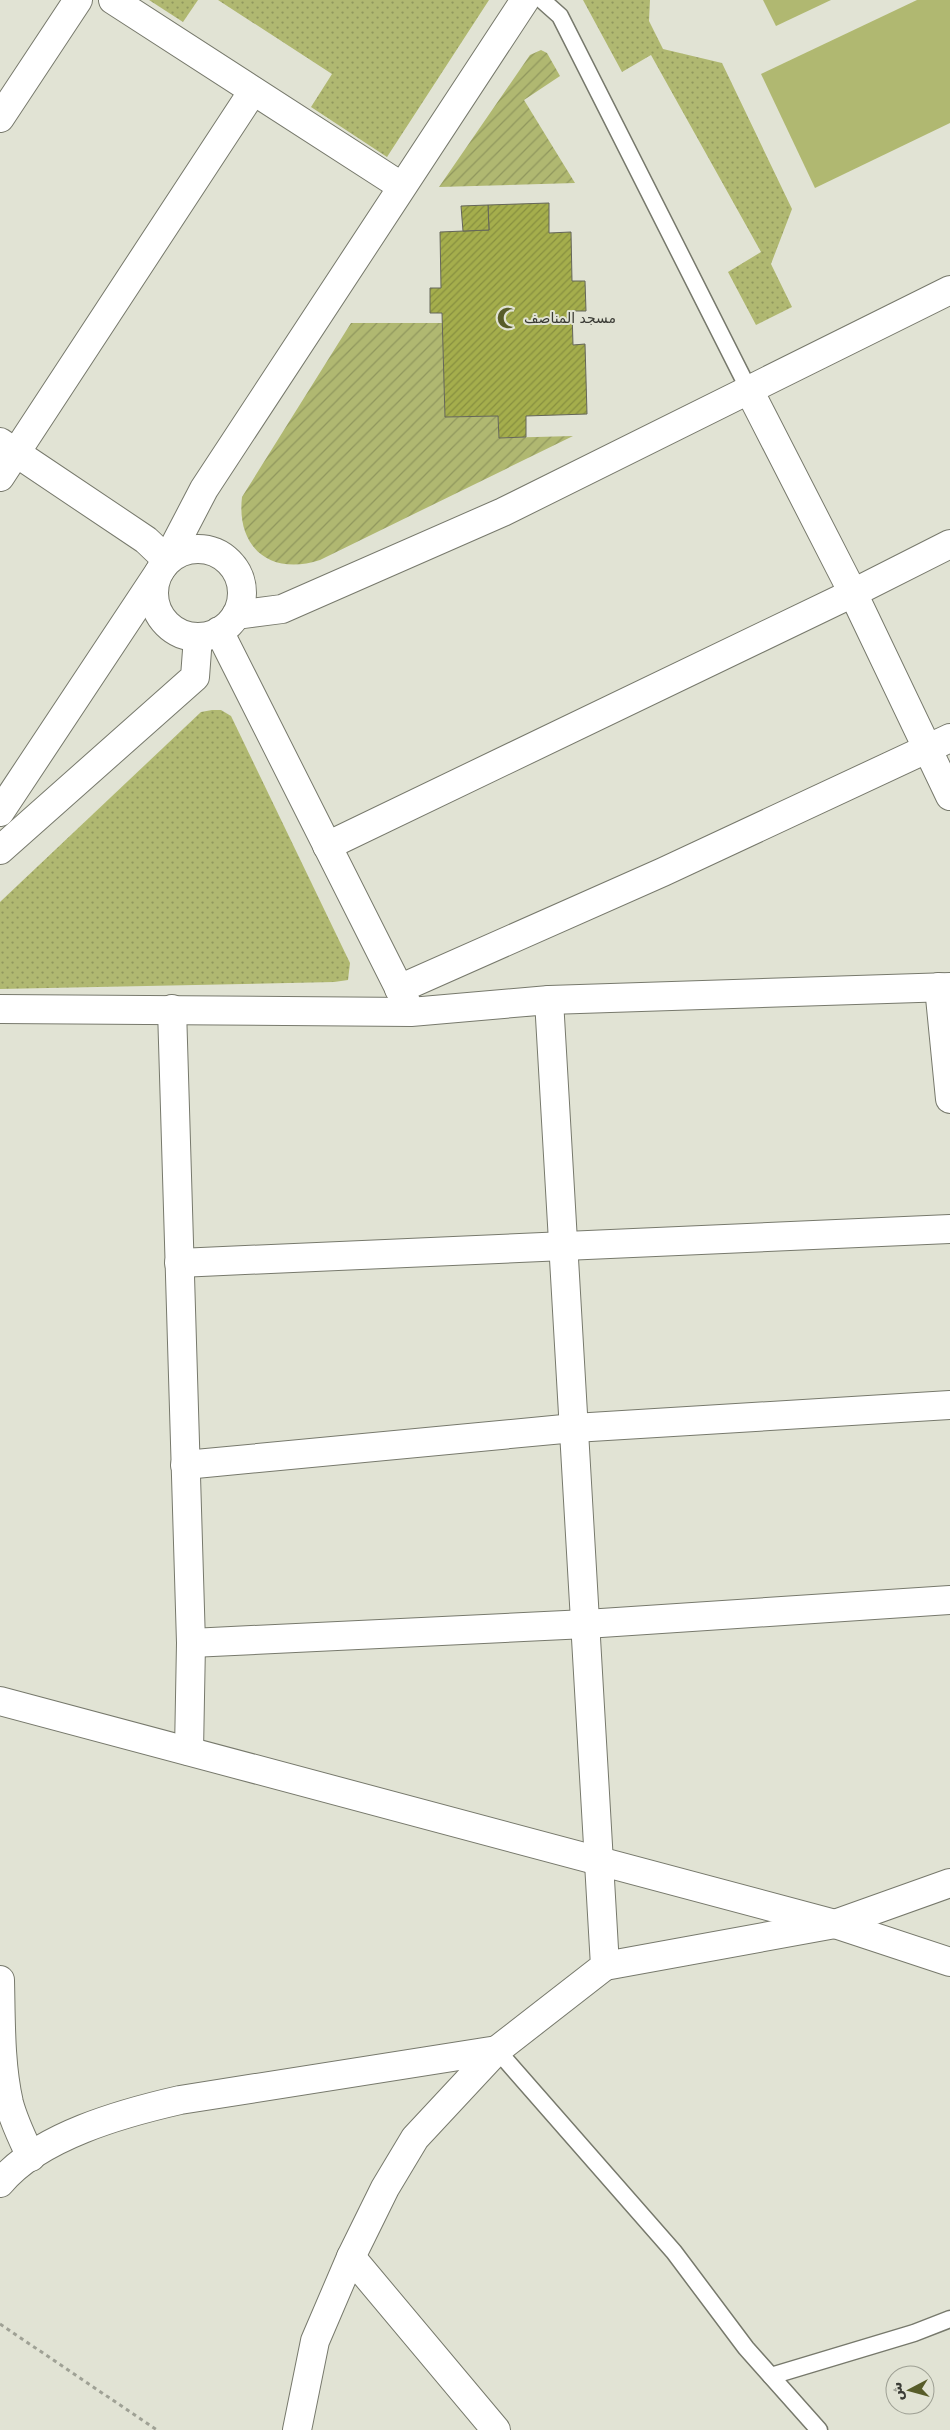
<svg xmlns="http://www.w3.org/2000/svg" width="950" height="2430" viewBox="0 0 950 2430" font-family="'DejaVu Sans',Vazirmatn,sans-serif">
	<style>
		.grass { fill: url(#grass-dots) }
		.garden { fill: url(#garden-furrows) }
		.pitch { fill: #b0b871 }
		.building { fill: url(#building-hatch); stroke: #65665a }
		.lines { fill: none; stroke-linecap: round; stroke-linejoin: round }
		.service-casing { stroke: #77796c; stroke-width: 19 }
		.minor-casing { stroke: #77796c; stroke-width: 30 }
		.path { stroke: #9fa195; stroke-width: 3; stroke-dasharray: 4 4; stroke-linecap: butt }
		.service { stroke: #fff; stroke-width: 16 }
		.minor { stroke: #fff; stroke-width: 28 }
		.labels { text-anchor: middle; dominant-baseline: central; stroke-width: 4; stroke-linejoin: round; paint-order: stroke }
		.poi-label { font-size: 14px; fill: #3a3b35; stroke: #e1e3d4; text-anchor: start }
	</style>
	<defs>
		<pattern id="grass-dots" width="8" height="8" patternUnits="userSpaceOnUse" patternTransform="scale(1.25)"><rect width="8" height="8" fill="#b0b871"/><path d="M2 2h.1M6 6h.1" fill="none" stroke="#90975e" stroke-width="1.8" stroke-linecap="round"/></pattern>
		<pattern id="garden-furrows" width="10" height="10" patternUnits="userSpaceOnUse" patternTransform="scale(1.25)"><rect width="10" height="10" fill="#b0b871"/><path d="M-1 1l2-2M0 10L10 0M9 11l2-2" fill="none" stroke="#90975e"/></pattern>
		<pattern id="building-hatch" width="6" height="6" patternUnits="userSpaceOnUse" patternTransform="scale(1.25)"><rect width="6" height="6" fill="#a5ae4c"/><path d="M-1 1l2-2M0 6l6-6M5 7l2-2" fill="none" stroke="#878f40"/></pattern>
	</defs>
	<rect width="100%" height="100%" fill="#e1e3d4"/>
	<g class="grass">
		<path d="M149,0h49l-15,22z"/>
		<path d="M218,0h271l-102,157 -76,-50 21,-33z"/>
		<path d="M583,0h67l-1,21 14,28 59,14 70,146 -21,55 21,43 -36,18 -28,-53 33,-20 -110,-197 -29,17z"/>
		<path d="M212,710h9l10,6 119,247 -2,17 -14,2 -334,7v-87l201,-190z"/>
	</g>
	<g class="garden">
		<path d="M541,50l6,3 13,23 -36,24 51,83 -136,4 91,-132z"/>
		<path d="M351,323h92l2,94 53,-1 1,22 74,-2 -253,124c-48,16 -84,-11 -78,-63z"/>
	</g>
	<g class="pitch">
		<path d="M763,0h68l-55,26z"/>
		<path d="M917,0h33v123l-135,65 -54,-114z"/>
	</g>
	<g class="building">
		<path d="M549,203v30l22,-1 1,49h13l1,30h-14l1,34 12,-1 2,70 -61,2v21l-27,1 -1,-22 -53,1 -3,-104h-12v-25h11l-1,-56 49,-2 -1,-25z"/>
		<path d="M488,205l1,25 -26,1 -2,-25z"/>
	</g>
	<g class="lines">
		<g class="service-casing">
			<g id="service">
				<path d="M542,0l18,16 189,374"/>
				<path d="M497,2050l177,202 72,96 73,82"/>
				<path d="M771,2376l143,-43 36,-14"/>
			</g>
		</g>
		<g class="minor-casing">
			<g id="minor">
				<path d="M113,0l288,186"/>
				<path d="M0,118l78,-118"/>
				<path d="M749,390l104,203 97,203"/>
				<path d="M0,442l146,98 21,20"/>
				<path d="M0,477l253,-386"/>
				<circle cx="198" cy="593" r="44"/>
				<path d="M236,615l46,-6 221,-97 447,-222"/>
				<path d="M219,631l188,373"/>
				<path d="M0,812l167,-252 37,-71 321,-489"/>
				<path d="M327,846l526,-253 97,-49"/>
				<path d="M0,850l195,-173 3,-40"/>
				<path d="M939,987l11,112"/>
				<path d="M399,989l264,-117 287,-134"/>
				<path d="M0,1009l411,3 138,-12 401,-13"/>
				<path d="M172,1009l19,634 -2,108"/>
				<path d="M179,1263l771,-34"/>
				<path d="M185,1465l389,-37 376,-23"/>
				<path d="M191,1643l395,-19 364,-24"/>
				<path d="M0,1701l835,223 115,38"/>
				<path d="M605,1966l230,-42 115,-41"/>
				<path d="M0,1980c1,40 0,84 9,123 5,19 14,37 22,54"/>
				<path d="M0,2183c39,-47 123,-70 180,-83l317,-50"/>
				<path d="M351,2257l145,173"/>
				<path d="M297,2430l18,-89 36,-84 34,-69 30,-50 82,-88 108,-84 -56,-966"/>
			</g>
		</g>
		<path class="path" d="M0,2324l157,106"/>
		<use href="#service" class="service"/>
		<use href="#minor" class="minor"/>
	</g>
	<defs>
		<g id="mosque-bare" transform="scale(1.725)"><path d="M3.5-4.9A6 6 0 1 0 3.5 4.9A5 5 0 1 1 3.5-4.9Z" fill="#575c29" stroke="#e1e3d4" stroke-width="2.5" paint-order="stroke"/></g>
	</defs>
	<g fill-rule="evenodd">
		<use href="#mosque-bare" x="508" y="318"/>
	</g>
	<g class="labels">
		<g class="poi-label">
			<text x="524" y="318">مسجد المناصف</text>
		</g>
	</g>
	<g transform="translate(910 2390) rotate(264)"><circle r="24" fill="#e1e3d4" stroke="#9ea094"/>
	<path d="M0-4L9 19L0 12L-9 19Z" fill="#575c29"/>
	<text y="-8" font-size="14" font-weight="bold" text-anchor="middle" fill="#3a3b35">ش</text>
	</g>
</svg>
